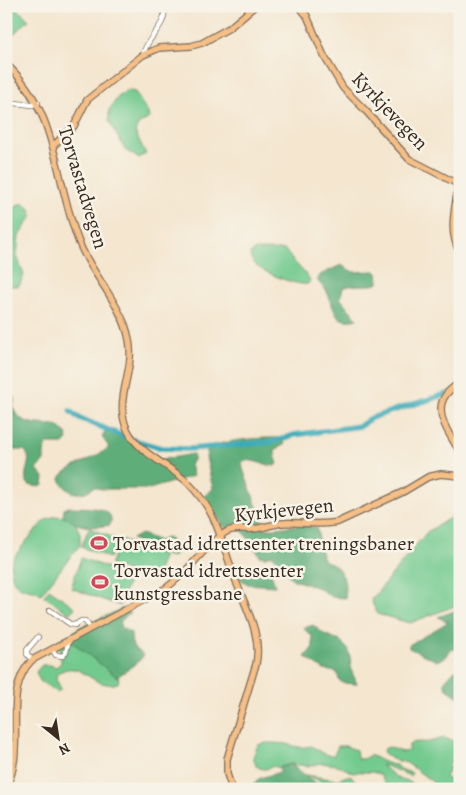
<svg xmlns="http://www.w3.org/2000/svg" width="466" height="795" viewBox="0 0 466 795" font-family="Alegreya,serif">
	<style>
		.green { fill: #73ca8f; stroke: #577a56 }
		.forest { fill: #5eae7a; stroke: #4c6c4c }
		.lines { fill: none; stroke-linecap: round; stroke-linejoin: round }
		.stream { stroke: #3babb8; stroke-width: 1 }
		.river { stroke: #3babb8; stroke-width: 5.5 }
		.minor-casing { stroke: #7c6c5c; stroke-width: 6 }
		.major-casing { stroke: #7c6c5c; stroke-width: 8 }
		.minor { stroke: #fff; stroke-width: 4.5 }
		.major { stroke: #f5bf86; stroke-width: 5.5 }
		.labels { text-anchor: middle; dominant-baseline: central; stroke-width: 5; stroke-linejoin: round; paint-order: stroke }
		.street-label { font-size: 20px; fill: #3b2a1e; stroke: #f7f3e8 }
		.poi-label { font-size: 20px; fill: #3b2a1e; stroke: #f7f3e8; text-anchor: start }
	</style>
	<rect width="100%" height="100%" fill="#f7f3e8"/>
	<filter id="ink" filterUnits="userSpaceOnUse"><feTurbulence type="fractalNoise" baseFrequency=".02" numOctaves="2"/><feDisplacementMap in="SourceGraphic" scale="10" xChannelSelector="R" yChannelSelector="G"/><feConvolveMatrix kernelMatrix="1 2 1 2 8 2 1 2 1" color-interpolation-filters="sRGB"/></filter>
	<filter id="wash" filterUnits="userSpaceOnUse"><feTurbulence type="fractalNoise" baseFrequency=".0096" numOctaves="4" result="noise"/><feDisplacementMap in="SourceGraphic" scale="20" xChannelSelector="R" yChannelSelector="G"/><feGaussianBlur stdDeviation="1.12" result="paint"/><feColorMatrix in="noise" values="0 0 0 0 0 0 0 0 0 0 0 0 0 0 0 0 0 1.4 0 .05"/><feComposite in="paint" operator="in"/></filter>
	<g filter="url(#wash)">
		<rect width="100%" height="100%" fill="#f4e6cf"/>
		<g class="green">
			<path d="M6,6h9l14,14 -22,20z"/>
			<path d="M127,90l8,2 13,21 1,5 -11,7 -3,7 11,22 -8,4 -13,-8 -16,-29v-11l9,-13z"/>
			<path d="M19,204h6l5,5 2,7 -13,20 -2,20 7,19 -5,11h-13v-70z"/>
			<path d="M255,250h30c7,11 17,19 25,30l-2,4c-12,2 -40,-10 -50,-17 -5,-3 -7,-8 -8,-13z"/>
			<path d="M458,513h2v91l-50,19 -33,-9 -6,-14 56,-68z"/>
			<path d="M55,516l11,1 9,6 5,10v12l-39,49c-8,-7 -20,-2 -27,-13 -3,-5 -4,-14 -2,-20 3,-7 26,-34 32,-40 3,-2 7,-3 11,-5z"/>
			<path d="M89,528l28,11 -8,19 -28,-11z"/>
			<path d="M120,539l44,16 -10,26 -44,-16z"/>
			<path d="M81,558l49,18 -10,30 -49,-18z"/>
			<path d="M49,589l26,18 -5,7 -26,-18z"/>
			<path d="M71,635l1,7 47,36 -1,5c-22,7 -34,-17 -50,-14 -3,0 -8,3 -11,4l-1,6 5,10 -4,3 -17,-11 -4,-9 6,-7h8l6,2 5,-4c1,-8 -3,-16 -2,-24z"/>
			<path d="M444,738l16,5v25l-7,-7 -5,3 2,5 -5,7c4,4 7,7 13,8l2,-3v8h-18l-35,-26 -15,-4 -9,-7 1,-3 5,-2c7,2 13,8 20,3v-5c7,-5 12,-2 20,-3 4,-1 10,-3 15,-4z"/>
			<path d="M266,743c7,0 14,0 21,1 7,2 15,5 23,2 10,3 11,10 24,9l4,-9h7l11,4 1,7 1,2h6l6,-4c8,4 18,10 26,10l3,4 13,4 -2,3 -24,-10 -5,-1 19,15h6l5,3 4,6h-26c-10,-10 -4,-17 -22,-17 -6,0 -8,-1 -13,1l-17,-8 -16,-2 -12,3 -19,-2 -11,4 -5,-2c-8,3 -10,5 -18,0l-3,-9 5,-12z"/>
			<path d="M307,775l29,5 14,-5 14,14h-39l-5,-8z"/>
		</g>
		<g class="forest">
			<path d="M341,265l12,7 22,-1 2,2 2,8 -2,3c-13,3 -23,-1 -34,4l-3,10 17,21c-24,6 -22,-11 -30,-27 -3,-5 -7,-7 -10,-13l3,-4z"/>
			<path d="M6,396l9,1 -2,11c12,29 50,4 55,32l-4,4h-17l-3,8v9l-7,8 7,8 -1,8 -3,2 -11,-2c-10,-12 7,-24 -5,-35h-9l-9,-2v-14l9,-11 -3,-5 -6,1z"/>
			<path d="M106,429l7,4 8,2 39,25 33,-6 1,4 -4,7 3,11 -44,13h-48l-7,-2c-13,10 -27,8 -34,-8l2,-4c10,-10 39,-19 47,-28l-7,-10z"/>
			<path d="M282,438l3,6 -10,6v5l3,9 -3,2c-9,-1 -23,-6 -31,-6l-2,3 1,6 22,60 39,-4 13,3 5,29 3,4c16,3 23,22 20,37l-13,-1 -13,-9 -25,-8 -5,-4 -16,-21 -8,2 -5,-1 -17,-25 -17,-2 -22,-30v-3l9,-7 -7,-32 2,-9c14,-8 58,-11 74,-10z"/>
			<path d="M68,507c11,1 50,-3 42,18 -11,2 -22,3 -33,-1 -5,-2 -8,-6 -14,-7l1,-8z"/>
			<path d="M141,534l19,7 8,-4c5,5 9,12 7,19 -5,1 -8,1 -11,-3l-32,-14z"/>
			<path d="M262,566l9,6 4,14 -27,-2 -8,-5 -2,-8 11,-4z"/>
			<path d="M126,607l5,5c-6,5 -13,8 -10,16l10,5c0,15 3,15 13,22l-5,6 -22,16 -45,-35 -1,-7 7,-7z"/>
			<path d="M460,609v42l-5,-2 -5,1 -3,6 -10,5 -28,-13v-3l39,-23 -10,-5z"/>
			<path d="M313,625l11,9 15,6 9,9 2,8 2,15 5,12 -14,-1 -4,-3 -2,-8 -13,-2 -19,-13 8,-10 -1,-11 -7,-6 -1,-2z"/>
			<path d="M460,669v29l-14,-10 -2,-6 11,-12z"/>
			<path d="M291,764l26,20 10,5h-76c4,-14 19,-12 30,-18l-3,-3z"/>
		</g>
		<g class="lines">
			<path class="stream" d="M6,604h1"/>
			<path class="river" d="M70,411l7,6 53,22 31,9 28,1 84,-7 21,-7 66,-9 11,-8 24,-8 52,-16 9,-2 4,1"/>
		</g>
	</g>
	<g filter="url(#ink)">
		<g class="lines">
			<g class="minor-casing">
				<g id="minor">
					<path d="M143,55c4,-20 25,-28 21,-49"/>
					<path d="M6,102l26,3 6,-2"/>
					<path d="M50,610l20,14 5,1 6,-4h4l5,7"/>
					<path d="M52,649l4,6 7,1 3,-4 3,-13"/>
					<path d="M32,660l-5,-6v-4l11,-13"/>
				</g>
			</g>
			<g class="major-casing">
				<g id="major">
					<path d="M299,6l8,10 17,40 19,32 22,22 44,49 47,24 2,4c-3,23 -10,44 2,66"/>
					<path d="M6,64c54,49 48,118 74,181 12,28 34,51 45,80 4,11 6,22 5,33 -2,24 -14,47 -3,71 12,26 43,35 62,55 30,30 32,59 47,97 10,28 26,53 20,83l-29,95v15l5,15"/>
					<path d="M53,146l21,-20 13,-26 56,-45 16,-7 32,-2 11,-3 27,-15 26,-22"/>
					<path d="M460,383c-34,19 -15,44 0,69"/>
					<path d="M6,788c22,-42 -6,-96 26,-128l134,-72c23,-16 37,-41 60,-56 9,-5 17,-2 27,-3 10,-1 20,-5 30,-6 18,-1 37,3 55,-1l65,-30 25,-15 13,-3 19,2"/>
				</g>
			</g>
			<use href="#minor" class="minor"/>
			<use href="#major" class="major"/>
		</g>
	</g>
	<defs>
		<g id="stadium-bare" transform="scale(1.35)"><path d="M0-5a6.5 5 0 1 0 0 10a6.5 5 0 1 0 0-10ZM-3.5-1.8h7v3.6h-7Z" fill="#d1495b" stroke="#f7f3e8" stroke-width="2.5" paint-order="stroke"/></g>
	</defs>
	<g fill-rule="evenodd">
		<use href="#stadium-bare" x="99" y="543"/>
		<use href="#stadium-bare" x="100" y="582"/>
	</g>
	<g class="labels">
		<g class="street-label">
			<text transform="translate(390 111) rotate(46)">Kyrkjevegen</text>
			<text transform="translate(83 187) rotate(73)">Torvastadvegen</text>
			<text transform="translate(284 510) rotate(-6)">Kyrkjevegen</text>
		</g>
		<g class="poi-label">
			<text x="113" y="543">Torvastad idrettsenter treningsbaner</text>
			<text x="114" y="570">Torvastad idrettssenter<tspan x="114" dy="23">kunstgressbane</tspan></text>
		</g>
	</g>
	<rect width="466" height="795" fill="none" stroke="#f7f3e8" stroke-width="25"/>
	<g transform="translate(58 738) rotate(150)" stroke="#f7f3e8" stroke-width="4" paint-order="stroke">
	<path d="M0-4L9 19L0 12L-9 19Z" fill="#3b2a1e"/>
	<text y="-8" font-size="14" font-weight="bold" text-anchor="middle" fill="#3b2a1e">N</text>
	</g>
</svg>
